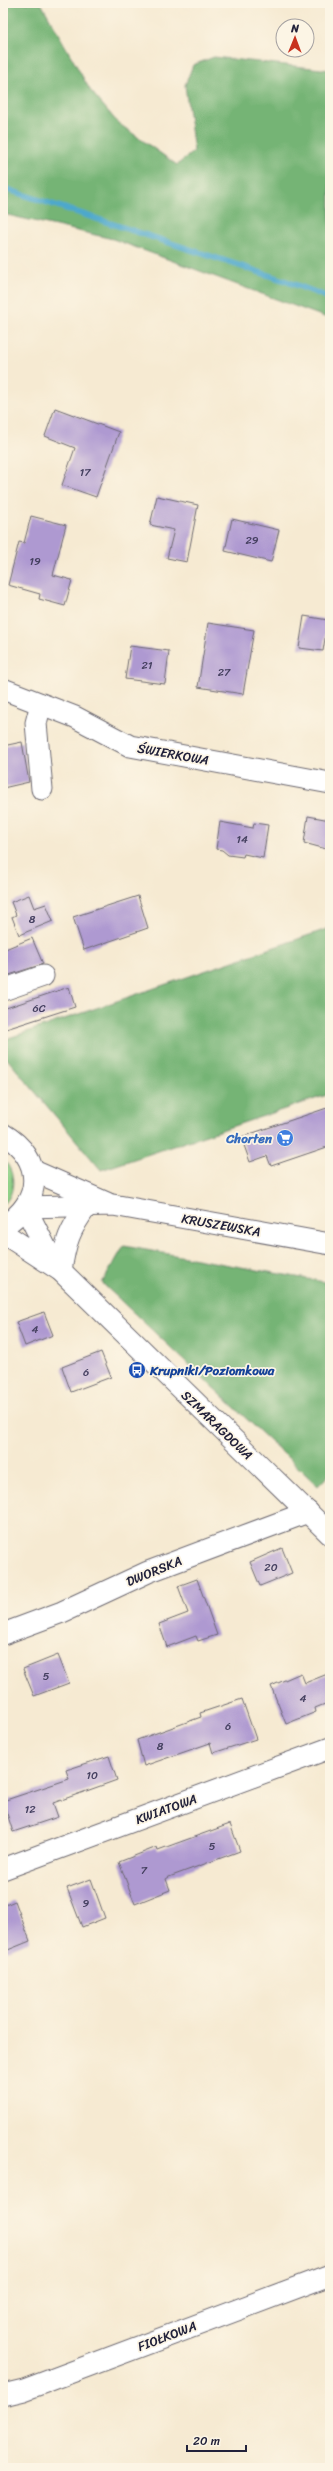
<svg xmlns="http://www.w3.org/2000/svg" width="333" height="2471" viewBox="0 0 333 2471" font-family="Sriracha,sans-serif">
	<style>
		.green { fill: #91d289; stroke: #5a7a62 }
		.forest { fill: #74b475; stroke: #4b6b58 }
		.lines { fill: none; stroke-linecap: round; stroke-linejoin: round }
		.stream { stroke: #4ea8cc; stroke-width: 6 }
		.building { fill: #ae99d1 }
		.minor-casing { stroke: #6c6870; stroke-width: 23 }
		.minor { stroke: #fff; stroke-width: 21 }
		.labels { text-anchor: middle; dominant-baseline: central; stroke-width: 3.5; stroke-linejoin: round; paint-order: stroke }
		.number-label { font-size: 11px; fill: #454060 }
		.street-label { font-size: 13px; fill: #22223b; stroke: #fcf5e5 }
		.shop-label { font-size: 13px; font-weight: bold; fill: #366cbe; stroke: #fcf5e5; text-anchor: end }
		.transit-label { font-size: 13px; font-weight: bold; fill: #164399; stroke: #fcf5e5; text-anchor: start }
	</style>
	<rect width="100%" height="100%" fill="#fcf5e5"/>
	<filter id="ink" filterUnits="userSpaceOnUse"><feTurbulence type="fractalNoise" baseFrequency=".025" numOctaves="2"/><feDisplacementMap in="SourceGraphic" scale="8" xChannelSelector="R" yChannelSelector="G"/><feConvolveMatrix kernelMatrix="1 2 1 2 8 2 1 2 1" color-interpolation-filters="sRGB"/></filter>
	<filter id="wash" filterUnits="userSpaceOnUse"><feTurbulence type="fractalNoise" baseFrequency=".012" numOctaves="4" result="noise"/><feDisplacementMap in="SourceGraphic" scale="16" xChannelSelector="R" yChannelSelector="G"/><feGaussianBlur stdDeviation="0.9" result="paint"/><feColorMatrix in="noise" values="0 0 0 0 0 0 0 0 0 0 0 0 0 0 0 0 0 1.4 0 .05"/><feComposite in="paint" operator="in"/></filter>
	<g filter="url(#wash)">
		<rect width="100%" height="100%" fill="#f6ead2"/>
		<path class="green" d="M3,1159c13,13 13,34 0,46z"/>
		<g class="forest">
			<path d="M3,3h38l49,87 28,33 59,42 17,-14 -9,-66 8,-20 21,-8 116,13v249l-217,-80 -110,-25z"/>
			<path d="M330,928v166l-229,76 -98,-116v-14z"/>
			<path d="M124,1246l206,37v191l-12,12 -216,-203z"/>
		</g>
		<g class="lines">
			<path class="stream" d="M3,188l280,92 47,18"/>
		</g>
		<g id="blocks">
			<g class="building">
				<path d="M55,408l64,24 -23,65 -34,-12 13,-37 -30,-12z"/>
				<path d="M157,496l41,9 -11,57 -20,-4 7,-28 -24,-5z"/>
				<path d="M31,516l35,9 -13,50 19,5 -7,26 -26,-7 1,-5 -32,-9 11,-43 5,1z"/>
				<path d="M232,519l47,11 -8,32 -46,-11z"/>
				<path d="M304,616l24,4 -5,31 -24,-3z"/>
				<path d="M208,623l46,7 -11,64 -45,-7z"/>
				<path d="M130,646l39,5 -4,33 -40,-5z"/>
				<path d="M22,742l7,40 -26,6v-42z"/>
				<path d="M308,816l22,4v30l-26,-7z"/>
				<path d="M220,822l33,6 1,-5 14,2 -5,33 -19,-4 -1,3 -15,-2 -6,-5 -6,-1z"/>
				<path d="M29,895l5,13 12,-4 7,17 -34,14 -7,-18 4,-2 -5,-13z"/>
				<path d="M138,896l10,32 -64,22 -11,-33z"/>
				<path d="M32,938l11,26 -40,13v-27z"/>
				<path d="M69,987l6,20 -72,23v-21z"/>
				<path d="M330,1107v39l-59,20 -4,-10 -17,6 -9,-25z"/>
				<path d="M44,1312l9,23 -28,11 -9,-24z"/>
				<path d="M101,1352l10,25 -40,15 -9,-25z"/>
				<path d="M282,1548l10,25 -32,13 -10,-24z"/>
				<path d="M197,1579l20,56 -19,6 -2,-5 -29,11 -8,-23 29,-11 -10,-27z"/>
				<path d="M58,1655l11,28 -35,13 -11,-27z"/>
				<path d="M301,1673l4,10 25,-10v29l-15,6 1,4 -30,12 -15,-38z"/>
				<path d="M242,1699l14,40 -43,14 -3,-10 -66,23 -7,-26 64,-23 -1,-4z"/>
				<path d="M109,1756l8,24 -64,23 5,14 -45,15 -10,-31 66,-22 -3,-9z"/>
				<path d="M230,1824l10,27 -71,26 -3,2 4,11 -35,14 -16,-42 38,-15 1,3z"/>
				<path d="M91,1879l14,39 -23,9 -15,-39z"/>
				<path d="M15,1901l15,40 -27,11v-46z"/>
			</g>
		</g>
	</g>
	<g filter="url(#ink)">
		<use href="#blocks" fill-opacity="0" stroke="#6c6870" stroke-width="1"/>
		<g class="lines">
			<g class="minor-casing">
				<g id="minor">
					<path d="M3,689l72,28 55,29 200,37"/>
					<path d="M41,704l-5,19 6,66"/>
					<path d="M3,990l40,-14"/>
					<path d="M3,1134c41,24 41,68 0,92"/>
					<path d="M34,1171l73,32"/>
					<path d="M25,1207l88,-2 217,39"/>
					<path d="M25,1207l29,57"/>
					<path d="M3,1233l58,38 269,263"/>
					<path d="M61,1271c4,-29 9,-42 26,-65"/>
					<path d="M3,1634l59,-22 86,-40 160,-60"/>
					<path d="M3,1869l327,-121"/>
					<path d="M3,2395l21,-5 306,-115"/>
				</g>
			</g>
			<use href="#minor" class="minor"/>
		</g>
	</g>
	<defs>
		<g id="supermarket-disc" transform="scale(0.9)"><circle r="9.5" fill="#3f7fe0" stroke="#fcf5e5"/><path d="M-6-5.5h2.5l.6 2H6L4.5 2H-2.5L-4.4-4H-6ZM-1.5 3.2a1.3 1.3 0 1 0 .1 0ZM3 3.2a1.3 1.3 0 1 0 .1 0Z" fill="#fff"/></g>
		<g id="bus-disc" transform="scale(0.9)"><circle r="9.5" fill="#1a4fb4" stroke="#fcf5e5"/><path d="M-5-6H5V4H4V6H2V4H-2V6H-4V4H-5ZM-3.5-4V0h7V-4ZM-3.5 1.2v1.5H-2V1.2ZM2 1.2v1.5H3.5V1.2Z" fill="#fff"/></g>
	</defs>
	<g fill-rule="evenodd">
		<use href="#supermarket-disc" x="285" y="1138"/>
		<use href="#bus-disc" x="137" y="1370"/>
	</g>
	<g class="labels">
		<g class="number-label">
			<text x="85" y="472">17</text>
			<text x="252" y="540">29</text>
			<text x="35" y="561">19</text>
			<text x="147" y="665">21</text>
			<text x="224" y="672">27</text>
			<text x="242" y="839">14</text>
			<text x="32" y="919">8</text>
			<text x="39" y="1008">6C</text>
			<text x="35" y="1329">4</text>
			<text x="86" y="1372">6</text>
			<text x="271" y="1567">20</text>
			<text x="46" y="1676">5</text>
			<text x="303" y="1698">4</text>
			<text x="228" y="1726">6</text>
			<text x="160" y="1746">8</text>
			<text x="92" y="1775">10</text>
			<text x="30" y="1809">12</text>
			<text x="212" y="1846">5</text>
			<text x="144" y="1870">7</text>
			<text x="86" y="1903">9</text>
		</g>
		<g class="street-label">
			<text transform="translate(173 754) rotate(10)">ŚWIERKOWA</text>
			<text transform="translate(221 1225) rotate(10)">KRUSZEWSKA</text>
			<text transform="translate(217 1425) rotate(44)">SZMARAGDOWA</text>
			<text transform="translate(154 1571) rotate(-22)">DWORSKA</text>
			<text transform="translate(166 1809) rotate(-20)">KWIATOWA</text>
			<text transform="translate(167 2336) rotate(-21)">FIOŁKOWA</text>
		</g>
		<g class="shop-label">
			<text x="272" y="1138">Chorten</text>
		</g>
		<g class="transit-label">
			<text x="150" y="1370">Krupniki/Poziomkowa</text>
		</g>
	</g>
	<rect width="333" height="2471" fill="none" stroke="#fcf5e5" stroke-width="16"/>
	<g transform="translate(295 38) rotate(1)"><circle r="19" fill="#fcf5e5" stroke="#a5a1a1"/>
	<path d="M0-3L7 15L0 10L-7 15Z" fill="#c8321e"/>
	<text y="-6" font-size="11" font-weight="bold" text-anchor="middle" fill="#22223b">N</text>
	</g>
	<path d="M187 2445v6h59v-6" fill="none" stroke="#22223b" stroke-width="2"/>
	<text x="193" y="2445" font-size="12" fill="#22223b" stroke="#fcf5e5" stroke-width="3" paint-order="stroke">20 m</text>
</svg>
